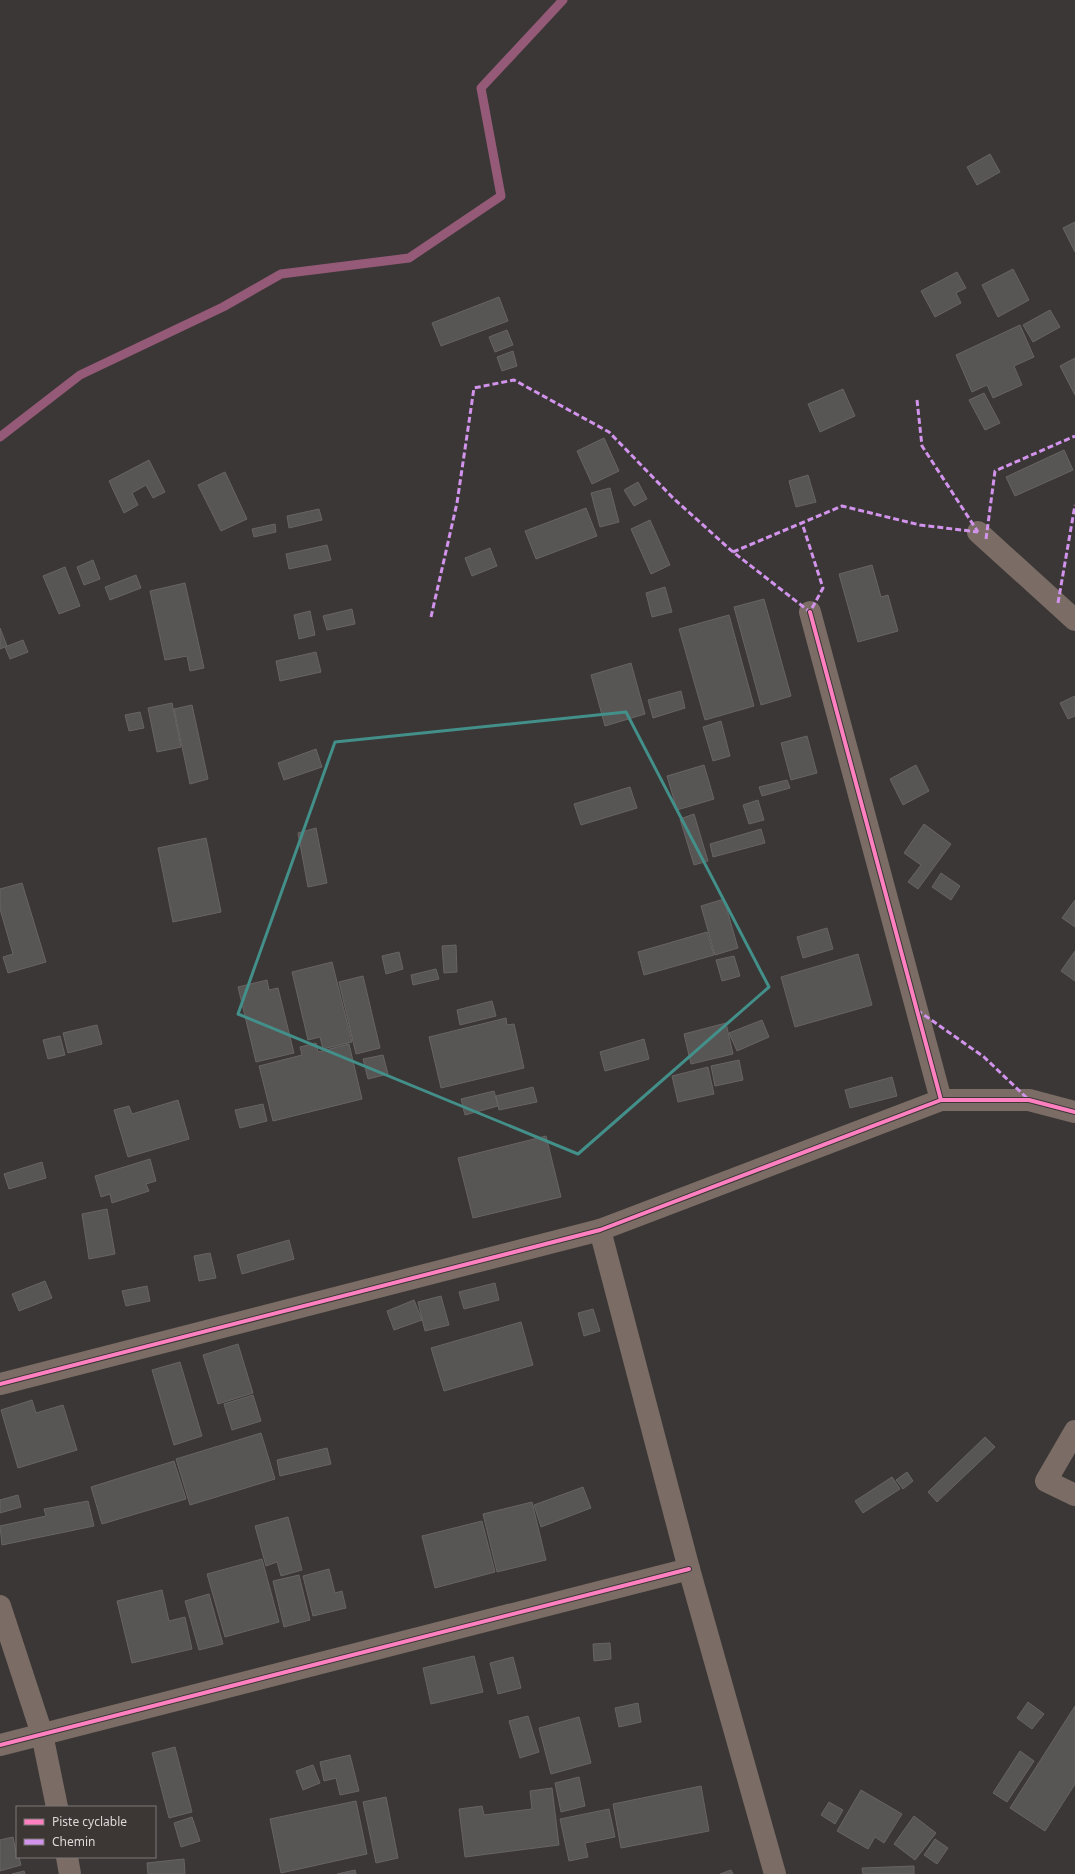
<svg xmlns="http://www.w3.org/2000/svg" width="1075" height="1874" viewBox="0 0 1075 1874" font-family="'Noto Sans',sans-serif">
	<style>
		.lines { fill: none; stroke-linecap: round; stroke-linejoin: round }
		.stream { stroke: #955a77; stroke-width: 9 }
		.building { fill: #585555; stroke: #686464 }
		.minor { stroke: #7b6d65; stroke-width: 22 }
		.quiet { stroke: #d193ec; stroke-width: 3; stroke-dasharray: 6 3; stroke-linecap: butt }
		.cycleway-casing { stroke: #3c3635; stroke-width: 6 }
		.cycleway { stroke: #ff80c0; stroke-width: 4 }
		.marked { fill: none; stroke: #438f89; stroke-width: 3; stroke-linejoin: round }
	</style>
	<rect width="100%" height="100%" fill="#3b3736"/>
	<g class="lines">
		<path class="stream" d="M0,437l80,-62 143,-68 58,-33 128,-16 92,-62 -20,-108 82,-88"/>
	</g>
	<g class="building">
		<path d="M990,154l10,18 -23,13 -10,-18z"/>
		<path d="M1075,222v30l-12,-24z"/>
		<path d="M1013,269l16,31 -31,17 -16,-32z"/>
		<path d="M957,272l9,16 -10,5 5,10 -26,14 -14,-26z"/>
		<path d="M499,297l9,24 -67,25 -9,-23z"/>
		<path d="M1050,310l10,17 -27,15 -10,-17z"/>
		<path d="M1020,325l14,32 -20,9 8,19 -29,13 -6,-13 -15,7 -16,-37z"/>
		<path d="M507,330l6,15 -18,7 -6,-15z"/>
		<path d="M513,351l4,15 -15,5 -5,-14z"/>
		<path d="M1075,358v37l-15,-29z"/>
		<path d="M843,389l12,27 -35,16 -12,-28z"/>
		<path d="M984,393l16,30 -15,7 -16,-30z"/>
		<path d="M604,438l15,33 -27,13 -15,-33z"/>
		<path d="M1064,450l9,20 -58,26 -9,-19z"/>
		<path d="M149,460l16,32 -12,6 -7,-13 -14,8 6,12 -14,8 -15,-32z"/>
		<path d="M225,472l22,47 -26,12 -23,-46z"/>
		<path d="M808,475l8,27 -20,5 -7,-26z"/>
		<path d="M638,482l9,17 -13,7 -10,-16z"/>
		<path d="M610,488l9,34 -19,5 -9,-34z"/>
		<path d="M586,508l11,28 -61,23 -11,-28z"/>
		<path d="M319,509l3,11 -33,8 -2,-12z"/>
		<path d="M650,520l20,45 -19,9 -20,-45z"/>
		<path d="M275,524l1,8 -22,5 -2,-8z"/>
		<path d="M327,545l4,15 -42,9 -3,-15z"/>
		<path d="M490,548l7,18 -25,10 -7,-18z"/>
		<path d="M93,560l7,19 -16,6 -7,-18z"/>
		<path d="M872,565l9,32 7,-2 10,36 -40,11 -19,-68z"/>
		<path d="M65,567l15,39 -21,8 -16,-38z"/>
		<path d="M136,575l5,13 -31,12 -5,-13z"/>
		<path d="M185,583l19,85 -14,3 -3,-15 -22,4 -15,-69z"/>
		<path d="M665,587l7,25 -20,5 -6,-24z"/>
		<path d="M764,599l27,97 -30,9 -27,-98z"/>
		<path d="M352,609l3,15 -28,6 -4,-14z"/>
		<path d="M310,611l5,24 -16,4 -5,-24z"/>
		<path d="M729,615l25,91 -49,14 -26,-91z"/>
		<path d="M0,628l7,18 -7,3z"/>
		<path d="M23,640l5,12 -18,7 -5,-12z"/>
		<path d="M316,652l5,20 -41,9 -4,-20z"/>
		<path d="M631,663l14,51 -40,12 -14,-51z"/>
		<path d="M681,691l4,17 -32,10 -5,-18z"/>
		<path d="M1075,696v20l-7,3 -8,-16z"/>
		<path d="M172,703l9,44 -24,5 -9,-44z"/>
		<path d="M192,705l16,74 -18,5 -16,-75z"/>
		<path d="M140,712l4,16 -15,3 -4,-16z"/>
		<path d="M721,721l9,35 -17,5 -10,-34z"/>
		<path d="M807,736l10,37 -26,7 -10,-37z"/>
		<path d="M316,749l6,18 -38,13 -6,-17z"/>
		<path d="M704,765l10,34 -37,11 -10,-34z"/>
		<path d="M916,765l13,26 -26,14 -13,-26z"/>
		<path d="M787,780l3,8 -28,8 -3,-9z"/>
		<path d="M630,787l7,21 -56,17 -7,-21z"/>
		<path d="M758,800l6,20 -15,4 -6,-19z"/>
		<path d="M694,814l14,47 -14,4 -14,-46z"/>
		<path d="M924,824l27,20 -33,45 -10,-7 13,-17 -17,-12z"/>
		<path d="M316,828l11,55 -19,4 -10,-54z"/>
		<path d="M761,829l4,14 -52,14 -3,-13z"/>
		<path d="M206,838l15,74 -48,10 -15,-74z"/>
		<path d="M941,873l19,13 -9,14 -19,-13z"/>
		<path d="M22,883l24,79 -38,11 -5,-16 10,-3 -13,-45v-20z"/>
		<path d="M724,899l14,49 -23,7 -14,-49z"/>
		<path d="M1075,900v27l-13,-9z"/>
		<path d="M827,928l6,21 -30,9 -6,-21z"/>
		<path d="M707,932l7,23 -70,20 -6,-23z"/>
		<path d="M456,945l1,27 -13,1 -2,-27z"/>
		<path d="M1075,951v30l-14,-10z"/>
		<path d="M399,952l4,17 -17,5 -4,-18z"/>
		<path d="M858,954l14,51 -77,22 -14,-50z"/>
		<path d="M734,956l6,20 -18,5 -6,-21z"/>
		<path d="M332,962l20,80 -29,7 -3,-12 -12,3 -16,-68z"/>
		<path d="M436,969l3,10 -26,6 -2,-10z"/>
		<path d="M363,976l17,72 -24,6 -17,-72z"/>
		<path d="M267,980l2,10 9,-2 16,65 -38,9 -18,-75z"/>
		<path d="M492,1001l4,15 -36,9 -3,-15z"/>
		<path d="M506,1018l1,7 7,-1 10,44 -83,20 -12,-51z"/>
		<path d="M762,1020l7,17 -32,14 -8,-18z"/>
		<path d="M726,1023l7,31 -42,10 -7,-30z"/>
		<path d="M97,1025l5,19 -34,9 -5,-20z"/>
		<path d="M60,1036l5,19 -17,4 -5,-19z"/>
		<path d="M644,1039l5,20 -44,12 -5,-19z"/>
		<path d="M316,1043l2,9 31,-8 13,55 -89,22 -14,-55 43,-11 -2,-8z"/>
		<path d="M383,1055l5,19 -20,5 -5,-20z"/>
		<path d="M739,1060l4,20 -28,6 -4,-20z"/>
		<path d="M708,1067l6,27 -36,8 -6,-26z"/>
		<path d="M892,1077l5,19 -47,12 -5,-18z"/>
		<path d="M533,1087l4,15 -38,8 -3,-14z"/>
		<path d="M494,1091l4,15 -33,9 -4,-16z"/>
		<path d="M178,1100l11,39 -61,18 -14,-47 15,-4 3,8z"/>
		<path d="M263,1104l4,17 -27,7 -5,-18z"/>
		<path d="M546,1136l15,61 -88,21 -15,-60z"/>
		<path d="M150,1159l6,22 -10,3 3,7 -37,12 -2,-9 -9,3 -6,-21z"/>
		<path d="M42,1162l4,16 -37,11 -5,-15z"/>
		<path d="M107,1209l8,45 -26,5 -7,-45z"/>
		<path d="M289,1240l5,19 -52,15 -5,-19z"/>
		<path d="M210,1253l6,25 -17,3 -5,-25z"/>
		<path d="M45,1281l7,17 -33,13 -7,-17z"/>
		<path d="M495,1283l4,17 -35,9 -5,-17z"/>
		<path d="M147,1286l3,15 -24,5 -4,-15z"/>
		<path d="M441,1296l8,29 -24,6 -7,-29z"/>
		<path d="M414,1300l8,20 -28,10 -7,-19z"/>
		<path d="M593,1309l7,22 -16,5 -6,-23z"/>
		<path d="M521,1322l12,43 -89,26 -13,-43z"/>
		<path d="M238,1344l15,49 -35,11 -15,-49z"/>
		<path d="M180,1362l22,74 -28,9 -22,-75z"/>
		<path d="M253,1395l8,26 -29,9 -8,-26z"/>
		<path d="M32,1400l4,13 27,-8 14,45 -59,18 -17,-58z"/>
		<path d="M261,1433l14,46 -85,26 -14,-46z"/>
		<path d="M985,1437l10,10 -58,55 -9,-10z"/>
		<path d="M327,1448l4,16 -51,12 -3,-16z"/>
		<path d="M174,1461l12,38 -84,25 -11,-37z"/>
		<path d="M907,1472l6,9 -10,8 -7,-9z"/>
		<path d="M892,1477l8,12 -37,24 -8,-12z"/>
		<path d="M583,1487l8,21 -50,19 -7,-22z"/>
		<path d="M18,1495l3,12 -21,6v-13z"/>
		<path d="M88,1501l6,25 -92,19 -2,-19 46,-10 -2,-7z"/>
		<path d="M532,1502l14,58 -49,12 -14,-58z"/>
		<path d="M288,1517l14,53 -21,6 -4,-14 -11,4 -11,-40z"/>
		<path d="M482,1521l13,51 -60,16 -13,-52z"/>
		<path d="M262,1559l17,63 -54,15 -18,-63z"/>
		<path d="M329,1569l6,24 7,-2 4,17 -33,8 -10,-40z"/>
		<path d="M299,1575l11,45 -26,7 -11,-46z"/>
		<path d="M162,1590l7,31 16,-4 7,32 -60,14 -15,-62z"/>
		<path d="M209,1594l14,50 -24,6 -14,-49z"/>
		<path d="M610,1643l1,16 -17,2 -1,-17z"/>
		<path d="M474,1656l9,36 -52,12 -8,-36z"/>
		<path d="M513,1657l8,31 -23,6 -8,-31z"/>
		<path d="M1028,1702l16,12 -12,15 -15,-11z"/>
		<path d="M638,1703l3,19 -22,5 -4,-19z"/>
		<path d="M1075,1706v78l-30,47 -35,-23z"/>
		<path d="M528,1716l11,36 -19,6 -11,-37z"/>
		<path d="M579,1717l12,46 -40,11 -12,-46z"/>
		<path d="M175,1747l17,65 -23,6 -17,-65z"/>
		<path d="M1020,1751l14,10 -27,41 -14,-9z"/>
		<path d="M350,1755l9,36 -19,4 -4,-17 -12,3 -4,-19z"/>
		<path d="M313,1765l7,18 -17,7 -7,-19z"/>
		<path d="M579,1777l6,29 -24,6 -6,-29z"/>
		<path d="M701,1786l8,45 -88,17 -8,-44z"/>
		<path d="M552,1788l7,57 -94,12 -6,-48 23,-3 2,9 48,-6 -2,-18z"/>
		<path d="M861,1790l41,24 -18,29 -9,-6 -7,12 -31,-18z"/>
		<path d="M386,1797l12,61 -22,5 -13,-61z"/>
		<path d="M356,1801l11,53 -86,19 -11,-54z"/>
		<path d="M829,1802l14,8 -8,14 -14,-9z"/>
		<path d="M609,1809l6,28 -30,6 3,14 -19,4 -9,-42z"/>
		<path d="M914,1816l22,17 -21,27 -21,-16z"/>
		<path d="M192,1817l8,24 -19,6 -7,-24z"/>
		<path d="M13,1837l4,20h2l2,8 -21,6v-31z"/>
		<path d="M935,1839l13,9 -11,16 -13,-9z"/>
		<path d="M184,1859l1,15h-37l-1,-11z"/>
		<path d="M914,1866v8h-51l-1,-6z"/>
		<path d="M355,1870l1,4h-19z"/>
		<path d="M731,1870l2,4h-13z"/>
		<path d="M24,1871l1,3h-13z"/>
	</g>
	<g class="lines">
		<g class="minor">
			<path d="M978,532l97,88"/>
			<path d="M810,612l131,488"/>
			<path d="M600,1230l89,339 86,305"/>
			<path d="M0,1384l600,-154 341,-130h88l46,12"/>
			<path d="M1075,1431l-29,50 29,14"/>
			<path d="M0,1606l42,128 15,73"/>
			<path d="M0,1745l689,-176"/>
			<path d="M67,1857l3,17"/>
		</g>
		<g class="quiet">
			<path d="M917,400l5,46 56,86"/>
			<path d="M986,539l9,-68 80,-35"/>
			<path d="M733,552l109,-46 78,19 58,7"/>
			<path d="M1058,603l17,-98"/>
			<path d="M431,617l26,-114 17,-115 40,-8 95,52 65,67 59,53 77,60 13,-24 -21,-65"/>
			<path d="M917,1010l67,47 45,43"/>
		</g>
		<g class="cycleway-casing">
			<g id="cycleway">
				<path d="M810,612l131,488"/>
				<path d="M0,1384l600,-154 341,-130h88l46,12"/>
				<path d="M0,1745l689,-176"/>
			</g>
		</g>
		<use href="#cycleway" class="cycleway"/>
	</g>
	<path class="marked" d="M626,712l143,275 -191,167 -340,-140 97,-272z"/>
	<rect x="16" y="1806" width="140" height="52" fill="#3c3635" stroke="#7d7877"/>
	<rect x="24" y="1819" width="20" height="6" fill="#ff80c0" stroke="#7d7877"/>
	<text x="52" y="1826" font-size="12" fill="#dedada">Piste cyclable</text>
	<rect x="24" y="1839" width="20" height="6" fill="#d193ec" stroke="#7d7877"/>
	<text x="52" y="1846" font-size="12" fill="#dedada">Chemin</text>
</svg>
